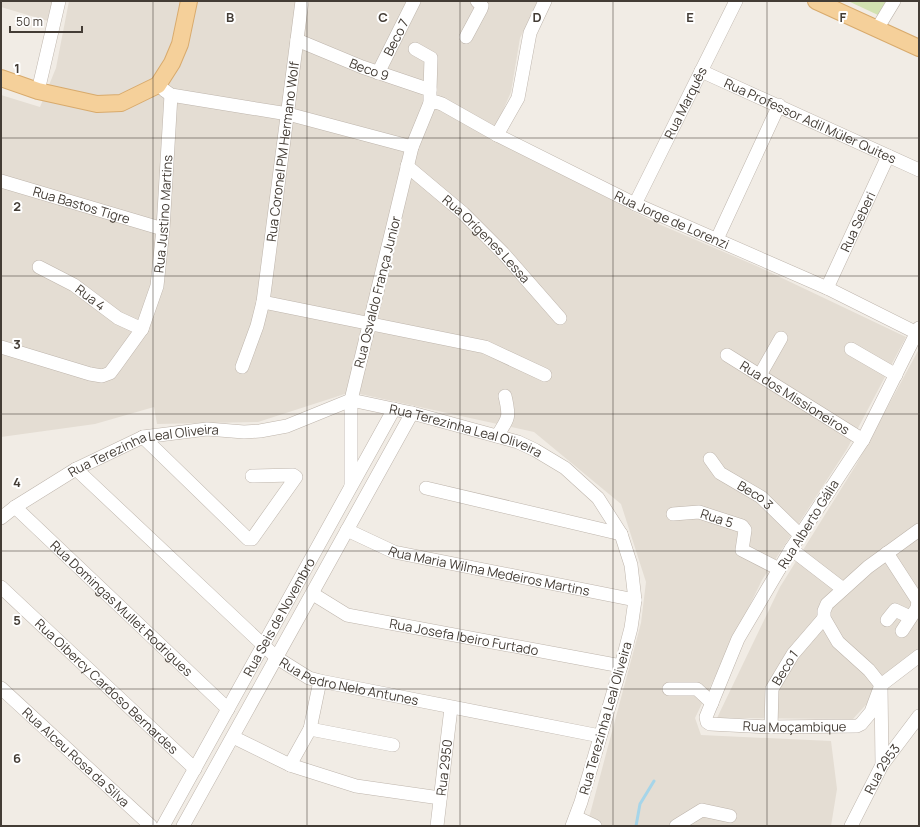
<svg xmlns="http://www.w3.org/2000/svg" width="920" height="827" viewBox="0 0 920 827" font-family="Manrope,sans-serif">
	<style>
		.residential { fill: #e4ddd3 }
		.green { fill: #d2e2b1 }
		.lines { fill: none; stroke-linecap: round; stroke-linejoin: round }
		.stream { stroke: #a6d5e9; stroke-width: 3 }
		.minor-casing { stroke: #beb5ac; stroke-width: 14 }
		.major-casing { stroke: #d8aa6c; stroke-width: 18 }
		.minor { stroke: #fff; stroke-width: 13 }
		.major { stroke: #f5d09a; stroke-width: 16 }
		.grid { fill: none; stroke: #433c35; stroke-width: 1; stroke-opacity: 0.55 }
		.labels { text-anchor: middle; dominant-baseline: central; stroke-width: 4; stroke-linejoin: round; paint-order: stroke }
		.street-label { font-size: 13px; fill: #433c35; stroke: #fff }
		.grid-label { font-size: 13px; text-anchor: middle; font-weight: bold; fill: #433c35; stroke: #fff; stroke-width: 4; stroke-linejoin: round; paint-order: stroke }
	</style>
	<rect width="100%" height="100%" fill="#f1ece5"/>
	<g class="residential">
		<path d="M1,1h51l-4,20 -47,-14z"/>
		<path d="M69,1h470l-19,37 -9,54 -20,46 163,84 105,45 147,70 -59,112 -85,131 -67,138 6,17 130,6 6,48 -6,37h-246l5,-12 51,-191 5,-41 -25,-78 -87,-72 -183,-40 -93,30 -101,2 -3,-17 -59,17 -94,13v-342l39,12 16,-39z"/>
		<path d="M919,349v305l-24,19 -42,46 -136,-1 63,-131 76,-122z"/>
	</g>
	<path class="green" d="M848,1h38l-8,14z"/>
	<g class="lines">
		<path class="stream" d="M636,826l4,-22 14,-23"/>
		<g class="minor-casing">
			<g id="minor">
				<path d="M877,29l17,-28"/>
				<path d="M466,37l15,-28 1,-3 -5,-5"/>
				<path id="s1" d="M297,40l65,27 68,23v13l-18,44 -61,253v86"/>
				<path d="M415,49l16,9 -1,32"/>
				<path id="s2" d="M701,71l218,99"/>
				<path id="s3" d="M378,73l36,-72"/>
				<path d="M164,90l7,5 117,19 124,33"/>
				<path d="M38,91l21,-90"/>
				<path id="s4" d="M430,103l6,-1 6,2 55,31 138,69 192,84 90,45"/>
				<path d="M497,135l21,-37 12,-65 15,-32"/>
				<path id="s5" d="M407,166l56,47 40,40 57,65"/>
				<path id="s6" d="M1,181l162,48"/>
				<path id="s7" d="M635,204l101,-203"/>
				<path d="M717,239l62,-134"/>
				<path id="s8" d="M39,267l35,18 44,33 24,11"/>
				<path id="s9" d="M827,288l61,-132"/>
				<path d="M263,302l222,45 60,28"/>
				<path id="s10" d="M919,328l-56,112 -72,109 -53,90 -32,78 1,5 3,2 61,3 86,-1 4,-2 10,-12 10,-27 38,-29"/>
				<path id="s11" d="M1,347l89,27 12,2 8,-3 6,-8 26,-36 15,-43 6,-57 8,-134"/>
				<path d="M851,349l45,26"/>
				<path id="s12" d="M727,355l136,85"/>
				<path id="s13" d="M242,367l15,-41 6,-24 39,-301"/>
				<path d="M760,375l21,-37"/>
				<path d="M497,436c12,-18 13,-19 8,-40"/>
				<path d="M143,437l105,102h4l44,-62 -3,-2 -41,1"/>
				<path id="s14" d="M710,459l10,14 41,24 39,38"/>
				<path id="s15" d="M76,469l201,189 32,20 11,3 280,55"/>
				<path d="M426,488l195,46"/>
				<path id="s16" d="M15,507l213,202"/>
				<path id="s17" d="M673,514l26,-2 43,14 3,4 -3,20 37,19"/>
				<path id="s18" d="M1,518l14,-11 61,-38 67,-32 64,-8 37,3 16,-1 27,-5 64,-26 61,13 106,29 17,8 30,18 33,30 23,36 10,31 4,35 -4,28 -10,38 -40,136 -9,24"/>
				<path id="s19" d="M347,530l47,22 241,48"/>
				<path d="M791,549l52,40"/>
				<path d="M887,553l31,48 -1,7 -15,23"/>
				<path id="s20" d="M1,587l194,182"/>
				<path id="s21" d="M313,594l34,21 274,51"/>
				<path d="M887,620l8,-10 15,7"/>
				<path id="s22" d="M1,688l150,138"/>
				<path d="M669,689h28l15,14"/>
				<path id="s23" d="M771,727l1,-38 21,-35 31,-36"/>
				<path d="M310,729l83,16"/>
				<path d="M233,737l57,28 66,21 84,12"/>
				<path d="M290,765l20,-36 10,-48"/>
				<path d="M882,765l-1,-80 -12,-15 -31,-28 -14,-24v-7l3,-7 41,-37 51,-37"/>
				<path d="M576,817l19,9"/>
				<path id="s24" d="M163,826l231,-417"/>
				<path d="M183,826l229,-413"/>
				<path id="s25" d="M437,826l14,-118"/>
				<path d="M676,826l26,-16 28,6"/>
				<path id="s26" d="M851,826l31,-61 37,-49"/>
			</g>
		</g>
		<g class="major-casing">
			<g id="major">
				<path d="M816,1l103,47"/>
				<path d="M1,78l37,13 59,13 24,-1 37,-18 14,-22 8,-19 9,-43"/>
			</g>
		</g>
		<use href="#minor" class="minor"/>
		<use href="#major" class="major"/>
	</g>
	<path class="grid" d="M153,1v825M307,1v825M460,1v825M613,1v825M767,1v825M1,138h918M1,276h918M1,414h918M1,551h918M1,689h918"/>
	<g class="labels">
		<g class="street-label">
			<text stroke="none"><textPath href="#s3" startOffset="40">Beco 7</textPath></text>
			<text stroke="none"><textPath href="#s1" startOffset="78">Beco 9</textPath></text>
			<text stroke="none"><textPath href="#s7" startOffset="113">Rua Marquês</textPath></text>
			<text stroke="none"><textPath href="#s2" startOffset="120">Rua Professor Adil Müler Quites</textPath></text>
			<text stroke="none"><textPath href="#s13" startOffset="220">Rua Coronel PM Hermano Wolf</textPath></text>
			<text stroke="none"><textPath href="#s6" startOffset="84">Rua Bastos Tigre</textPath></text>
			<text stroke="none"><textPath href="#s11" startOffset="286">Rua Justino Martins</textPath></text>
			<text stroke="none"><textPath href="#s4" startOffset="270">Rua Jorge de Lorenzi</textPath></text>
			<text stroke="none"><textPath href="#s9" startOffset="73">Rua Seberi</textPath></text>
			<text stroke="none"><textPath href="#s5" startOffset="108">Rua Orígenes Lessa</textPath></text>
			<text transform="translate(377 292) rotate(-76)">Rua Osvaldo França Junior</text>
			<text stroke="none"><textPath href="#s8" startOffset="60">Rua 4</textPath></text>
			<text stroke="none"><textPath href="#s12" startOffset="80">Rua dos Missioneiros</textPath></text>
			<text stroke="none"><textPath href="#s18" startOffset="497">Rua Terezinha Leal Oliveira</textPath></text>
			<text stroke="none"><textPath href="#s18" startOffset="161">Rua Terezinha Leal Oliveira</textPath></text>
			<text stroke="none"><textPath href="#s14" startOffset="59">Beco 3</textPath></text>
			<text stroke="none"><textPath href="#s17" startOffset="45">Rua 5</textPath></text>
			<text transform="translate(808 524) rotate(-58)">Rua Alberto Gália</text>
			<text stroke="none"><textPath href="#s19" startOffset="149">Rua Maria Wilma Medeiros Martins</textPath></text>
			<text stroke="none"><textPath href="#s16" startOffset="147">Rua Domingas Mullet Rodrigues</textPath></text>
			<text stroke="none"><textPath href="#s24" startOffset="239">Rua Seis de Novembro</textPath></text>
			<text stroke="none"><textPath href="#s21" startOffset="159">Rua Josefa Ibeiro Furtado</textPath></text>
			<text stroke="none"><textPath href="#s23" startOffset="63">Beco 1</textPath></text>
			<text stroke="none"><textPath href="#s15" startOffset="353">Rua Pedro Nelo Antunes</textPath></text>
			<text stroke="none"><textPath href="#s20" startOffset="145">Rua Oibercy Cardoso Bernardes</textPath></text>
			<text transform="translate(605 718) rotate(-74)">Rua Terezinha Leal Oliveira</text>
			<text stroke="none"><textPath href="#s10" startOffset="538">Rua Moçambique</textPath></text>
			<text stroke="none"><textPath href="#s22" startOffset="102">Rua Alceu Rosa da Silva</textPath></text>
			<text stroke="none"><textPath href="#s25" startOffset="59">Rua 2950</textPath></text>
			<text stroke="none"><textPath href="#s26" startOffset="65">Rua 2953</textPath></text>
		</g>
	</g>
	<g class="grid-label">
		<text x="230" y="22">B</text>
		<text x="383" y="22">C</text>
		<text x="537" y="22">D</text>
		<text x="690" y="22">E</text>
		<text x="843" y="22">F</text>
		<text x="17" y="73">1</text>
		<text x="17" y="211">2</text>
		<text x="17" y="349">3</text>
		<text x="17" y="487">4</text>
		<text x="17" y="625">5</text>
		<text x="17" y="763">6</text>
	</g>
	<rect width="920" height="827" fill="none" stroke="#433c35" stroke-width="4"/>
	<path d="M10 26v6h72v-6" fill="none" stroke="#433c35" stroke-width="2"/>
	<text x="16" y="26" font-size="12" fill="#433c35" stroke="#ffffff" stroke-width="3" paint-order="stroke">50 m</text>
</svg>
